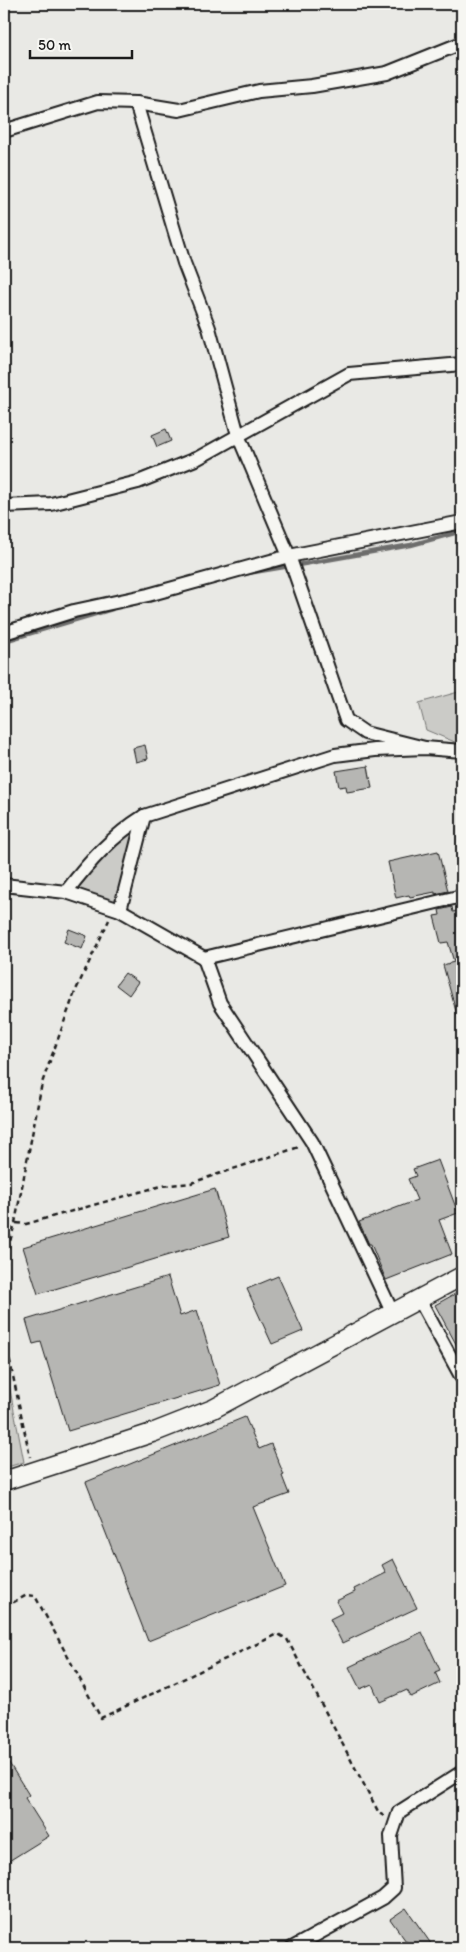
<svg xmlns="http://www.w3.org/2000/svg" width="466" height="1952" viewBox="0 0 466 1952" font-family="Itim,sans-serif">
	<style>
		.green { fill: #cbcbc7; stroke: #747472 }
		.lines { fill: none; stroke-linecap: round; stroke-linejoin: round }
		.stream { stroke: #6d6d6c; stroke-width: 4.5 }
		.building { fill: #b6b6b3; stroke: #1c1c1c }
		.street-casing { stroke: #1c1c1c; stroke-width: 16 }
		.secondary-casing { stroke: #1c1c1c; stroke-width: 21 }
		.path { stroke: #1c1c1c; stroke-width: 2.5; stroke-dasharray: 5 4; stroke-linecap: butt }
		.street { stroke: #f6f6f2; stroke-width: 12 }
		.secondary { stroke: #f6f6f2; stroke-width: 18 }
	</style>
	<rect width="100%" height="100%" fill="#e9e9e5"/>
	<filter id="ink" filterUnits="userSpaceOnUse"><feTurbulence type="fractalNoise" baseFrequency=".02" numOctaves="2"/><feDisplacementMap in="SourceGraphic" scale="10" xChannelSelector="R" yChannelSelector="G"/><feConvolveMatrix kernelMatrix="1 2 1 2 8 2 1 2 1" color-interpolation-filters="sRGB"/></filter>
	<g filter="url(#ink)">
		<g class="green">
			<path d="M462,691v54l-36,-15 -7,-27z"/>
			<path d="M136,826l-20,79 -39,-14 4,-11z"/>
			<path d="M4,1359l20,103 -20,6z"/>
		</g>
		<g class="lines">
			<g class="stream">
				<path d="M298,565l113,-20 51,-14"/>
				<path d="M248,573l36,-6"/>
				<path d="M4,641l108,-32"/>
			</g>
		</g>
		<g class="building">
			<path d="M166,429l5,12 -14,6 -5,-12z"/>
			<path d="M145,745l3,14 -12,3 -3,-14z"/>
			<path d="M368,766l4,22 -25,4 -1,-6 -7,1 -3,-16z"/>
			<path d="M438,851l10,40 -13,3v-2l-25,5 -1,-2 -13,3 -8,-36z"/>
			<path d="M452,907l1,5 9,-2v112h-3l-16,-57 11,-3 -6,-20 -7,1 -7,-27 6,-1 -1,-5z"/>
			<path d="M69,929l18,7 -5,13 -18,-7z"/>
			<path d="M125,973l13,9 -9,13 -13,-10z"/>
			<path d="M438,1160l20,53 -19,7 13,34 -66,26 -15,-36h-2l-10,-22 58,-22 -9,-21 8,-3 -3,-7z"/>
			<path d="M215,1189l14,48 -191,57 -15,-47z"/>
			<path d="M278,1276l25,55 -31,13 -25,-55z"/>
			<path d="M168,1277l12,39 17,-6 23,75 -152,46 -27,-89 -8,2 -7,-24z"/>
			<path d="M462,1290v65l-27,-50z"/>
			<path d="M245,1417l14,32 12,-5 13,31 -2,1 7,18 -36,13 32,79 -137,55 -62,-159z"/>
			<path d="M393,1559l24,49 -75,35 -12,-24 12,-6 -6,-12 19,-9 -1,-3 32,-16 -4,-8z"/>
			<path d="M422,1632l18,38 -5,2 5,11 -29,14 -4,-7 -27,12 -8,-18 -12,5 -11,-22z"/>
			<path d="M4,1755l25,40 -4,3 24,38 -45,28z"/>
			<path d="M406,1908l28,40h-23l-21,-29z"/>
		</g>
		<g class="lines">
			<g class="street-casing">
				<g id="street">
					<path d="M136,103l48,160 25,65 29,107 51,121 57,164 19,13 60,15"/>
					<path d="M4,131l94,-29 38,1 43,7 80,-19 53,-5 75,-13 75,-30"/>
					<path d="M4,506l47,-2 87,-22 60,-24 151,-84 113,-10"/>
					<path d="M4,633l70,-22 74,-16 141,-39 173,-34"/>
					<path d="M4,885l62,7 54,18 84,48 16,45 92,139 81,172"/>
					<path d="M66,892c23,-30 46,-56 78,-76"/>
					<path d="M120,910l24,-94 191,-61 40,-5 50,-2 37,3"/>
					<path d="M204,958l258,-62"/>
					<path d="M419,1299l43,79"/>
					<path d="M292,1948l91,-50 11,-10 -3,-52 8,-24 63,-40"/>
				</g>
			</g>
			<g class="secondary-casing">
				<path id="secondary" d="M4,1481l148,-48 61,-24 249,-133"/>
			</g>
			<g class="path">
				<path d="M16,1223l10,1 135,-38 30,-3 108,-36"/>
				<path d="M4,1276l4,-27 7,-26 27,-140 33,-91 34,-72"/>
				<path d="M4,1333l26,124"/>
				<path d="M4,1600l10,2 13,-7 8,1 66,122 177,-84 9,5 92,174 5,3"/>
			</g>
			<use href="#street" class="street"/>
			<use href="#secondary" class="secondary"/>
		</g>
	</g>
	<rect width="466" height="1952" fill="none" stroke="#f6f6f2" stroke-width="20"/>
	<rect x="10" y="10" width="446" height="1932" fill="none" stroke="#1c1c1c" stroke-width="2" filter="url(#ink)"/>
	<path d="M30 50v8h102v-8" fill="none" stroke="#1c1c1c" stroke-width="2.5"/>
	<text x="38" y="50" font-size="15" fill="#1c1c1c" stroke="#f6f6f2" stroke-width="4" paint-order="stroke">50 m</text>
</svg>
